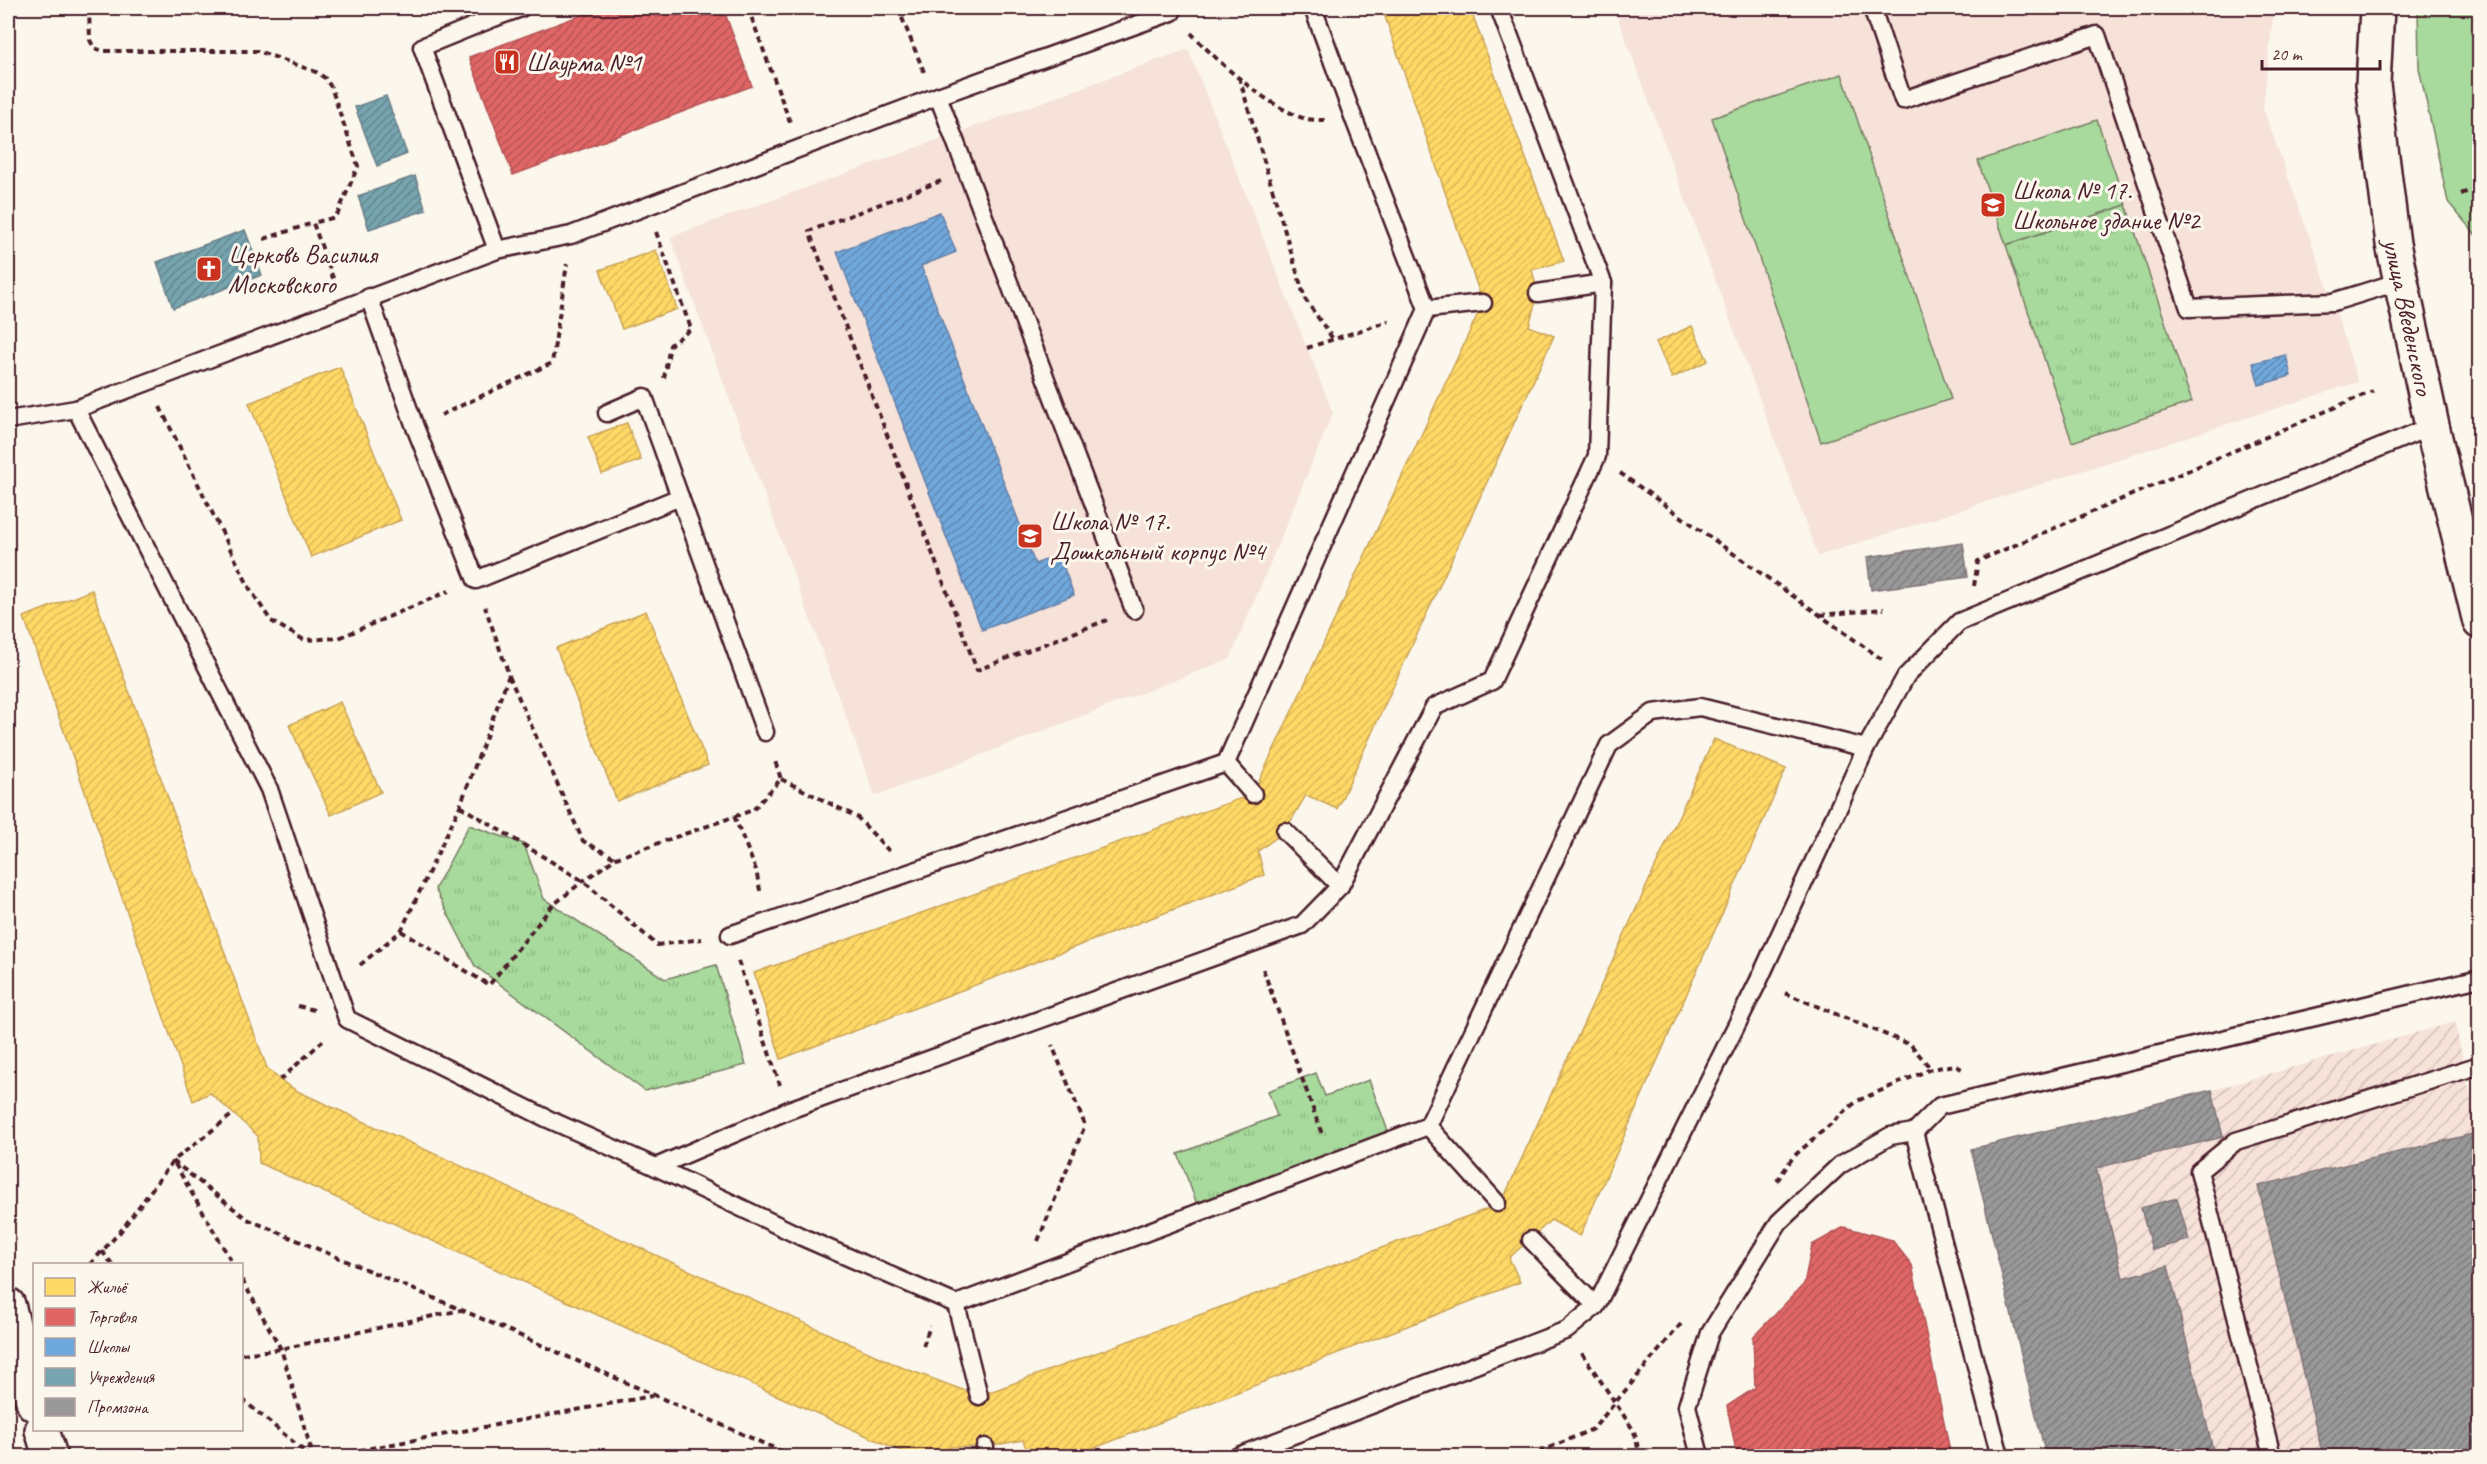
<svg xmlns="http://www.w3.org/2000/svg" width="2487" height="1464" viewBox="0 0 2487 1464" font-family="Caveat,sans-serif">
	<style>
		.built { fill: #f6e2d9 }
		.industrial { fill: url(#industrial-furrows) }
		.green { fill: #a7da9c; stroke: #787c64; stroke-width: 1.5 }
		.park { fill: url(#park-tufts); stroke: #787c64; stroke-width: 1.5 }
		.homes { fill: url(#homes-hatch); stroke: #c9a154; stroke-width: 1.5 }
		.shops { fill: url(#shops-hatch); stroke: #b35154; stroke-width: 1.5 }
		.schools { fill: url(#schools-hatch); stroke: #647fa7; stroke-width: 1.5 }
		.public { fill: url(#public-hatch); stroke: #697d87; stroke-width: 1.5 }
		.industry { fill: url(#industry-hatch); stroke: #817478; stroke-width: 1.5 }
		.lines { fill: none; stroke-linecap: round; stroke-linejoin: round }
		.service-casing { stroke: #4a1f2b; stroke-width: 21 }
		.tertiary-casing { stroke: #4a1f2b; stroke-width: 38 }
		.secondary-casing { stroke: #4a1f2b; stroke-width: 38 }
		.path { stroke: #4a1f2b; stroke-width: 4; stroke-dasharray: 6 4.5; stroke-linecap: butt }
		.service { stroke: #fbf7ec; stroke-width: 16 }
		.tertiary { stroke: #fbf7ec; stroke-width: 33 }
		.secondary { stroke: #fbf7ec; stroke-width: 33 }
		.labels { text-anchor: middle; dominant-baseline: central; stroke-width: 6; stroke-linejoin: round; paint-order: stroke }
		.poi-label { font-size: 26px; fill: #4a1f2b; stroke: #fbf7ec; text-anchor: start }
		.street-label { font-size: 26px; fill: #4a1f2b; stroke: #fbf7ec }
	</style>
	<defs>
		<pattern id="industrial-furrows" width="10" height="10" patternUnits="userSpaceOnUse" patternTransform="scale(1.5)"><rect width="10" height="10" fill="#f6e2d9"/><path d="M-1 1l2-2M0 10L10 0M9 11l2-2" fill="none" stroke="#d4c1ba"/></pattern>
		<pattern id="park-tufts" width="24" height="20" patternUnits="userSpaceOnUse" patternTransform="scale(1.5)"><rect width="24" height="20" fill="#a7da9c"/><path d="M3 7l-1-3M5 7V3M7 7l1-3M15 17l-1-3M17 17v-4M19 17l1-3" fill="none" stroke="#91bb87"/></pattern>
		<pattern id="homes-hatch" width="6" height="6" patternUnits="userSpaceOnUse" patternTransform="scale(1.5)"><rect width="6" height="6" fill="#ffd966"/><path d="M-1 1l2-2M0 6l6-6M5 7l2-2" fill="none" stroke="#dcba59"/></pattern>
		<pattern id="shops-hatch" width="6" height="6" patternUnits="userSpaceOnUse" patternTransform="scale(1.5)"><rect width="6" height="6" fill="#e06666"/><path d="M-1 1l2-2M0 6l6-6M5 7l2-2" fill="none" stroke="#b85354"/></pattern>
		<pattern id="schools-hatch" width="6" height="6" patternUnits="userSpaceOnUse" patternTransform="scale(1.5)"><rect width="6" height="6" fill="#6fa8dc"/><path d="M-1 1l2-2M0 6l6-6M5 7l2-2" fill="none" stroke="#5d88b3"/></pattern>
		<pattern id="public-hatch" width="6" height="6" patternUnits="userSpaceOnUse" patternTransform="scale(1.5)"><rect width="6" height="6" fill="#76a5af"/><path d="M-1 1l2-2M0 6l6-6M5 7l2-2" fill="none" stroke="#63868f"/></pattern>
		<pattern id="industry-hatch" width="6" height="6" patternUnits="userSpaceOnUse" patternTransform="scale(1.5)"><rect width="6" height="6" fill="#999"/><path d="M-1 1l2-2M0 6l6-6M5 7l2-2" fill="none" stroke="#7f7c7d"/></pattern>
	</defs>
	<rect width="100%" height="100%" fill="#fbf7ec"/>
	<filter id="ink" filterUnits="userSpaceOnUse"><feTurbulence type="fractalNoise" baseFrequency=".0167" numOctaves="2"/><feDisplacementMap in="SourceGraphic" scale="12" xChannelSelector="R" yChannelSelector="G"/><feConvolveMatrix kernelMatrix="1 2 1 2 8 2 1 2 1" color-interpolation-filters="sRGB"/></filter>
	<g filter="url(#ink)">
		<g class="built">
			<path d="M1614,8h660l-11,100 70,194 25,80 -540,174z"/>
			<path d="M1188,49l145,364 -103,246 -355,137 -205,-559z"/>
		</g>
		<path class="industrial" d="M2455,1022l25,121 -1,313h-433l-75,-307 241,-59z"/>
		<g class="green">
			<path d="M2418,8h61v12l-5,3 6,26 -1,190 -31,-37 -29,-134z"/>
			<path d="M1842,74l109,325 -130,43 -109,-324z"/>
			<path d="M2097,120l29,85 -120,40 -28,-84z"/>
		</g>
		<g class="park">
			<path d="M2126,205l66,197 -120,40 -66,-197z"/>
			<path d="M469,825l55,19 20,55 121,80 51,-14 30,100 -101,26 -170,-125 -40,-77z"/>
			<path d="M1316,1073l9,23 44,-16 19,51 -191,73 -19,-50 99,-38 -9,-25z"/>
		</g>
		<g class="homes">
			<path d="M1382,8h88l94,253 -32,9 6,23 -9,33 25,10 -217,473 -31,-14 -21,36 -27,20 6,24 -483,184 -27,-86 499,-179 230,-491z"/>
			<path d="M656,250l21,59 -55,20 -22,-59z"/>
			<path d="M1692,326l16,35 -36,17 -16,-36z"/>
			<path d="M340,367l61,153 -90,37 -62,-154z"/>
			<path d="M627,423l14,37 -39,14 -14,-37z"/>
			<path d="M92,590l175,478 13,12 17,11 604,276 78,29 511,-188 7,-5 7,-6 210,-458 72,30 -206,467 -29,-16 -42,38 11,24 -446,174h-45l-6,-16 -38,7h-35l-6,9h-32l-653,-293 -1,-27 -48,-43 -17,8 -169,-484z"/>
			<path d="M646,611l62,154 -91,36 -61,-153z"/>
			<path d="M340,702l41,90 -50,23 -42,-90z"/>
		</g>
		<g class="shops">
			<path d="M600,8h123l29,78 -239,89 -44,-118z"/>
			<path d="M1844,1227l48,13 20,25 39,191h-214l-10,-50 28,-18 -2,-51 51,-53 8,-39z"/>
		</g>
		<g class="schools">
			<path d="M940,212l16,40 -35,14 114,298 24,-9 15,40 -92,35 -145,-378z"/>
			<path d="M2286,355l5,21 -32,9 -6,-22z"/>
		</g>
		<g class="public">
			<path d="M386,96l21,58 -30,12 -22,-59z"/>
			<path d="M415,176l11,34 -57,19 -11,-33z"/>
			<path d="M245,230l17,45 -89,33 -16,-46z"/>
		</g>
		<g class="industry">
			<path d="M1963,543l5,34 -97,13 -4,-33z"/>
			<path d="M2212,1090l11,47 -127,31 27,110 45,-12 46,188 15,-4 2,6h-185l-75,-307z"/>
			<path d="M2477,1133l3,10v313h-157l-65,-270z"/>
			<path d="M2177,1198l12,42 -37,10 -11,-42z"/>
		</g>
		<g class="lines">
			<g class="service-casing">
				<g id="service">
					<path d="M492,8l4,9 -74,30 75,203"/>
					<path d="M1499,8l104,275 -6,173 -105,225 -58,26 -94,179 -38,39 -513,185 -133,57 146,70 154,67 472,-178 181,-381 44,-32 47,-6 166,41"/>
					<path d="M1872,8l31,92 194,-65 92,273 144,-6 68,-21"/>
					<path d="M496,17l25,-9"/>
					<path d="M938,96l196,514"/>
					<path d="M1538,293l65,-10"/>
					<path d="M369,297l46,130 61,153 204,-83 85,235"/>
					<path d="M1427,309l56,-6"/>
					<path d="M76,409l193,380 78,230 201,100 108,48"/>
					<path d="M607,413l37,-16 36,100"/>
					<path d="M8,420l68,-11 421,-159 74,-15 367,-139 234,-84 -2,-4"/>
					<path d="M1226,763l27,31"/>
					<path d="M1285,831l55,55"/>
					<path d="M730,935l496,-172 201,-454 -72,-187 -42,-114"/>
					<path d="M1428,1126l69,77"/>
					<path d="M1531,1240l65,66"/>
					<path d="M956,1304l23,92"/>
					<path d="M985,1447v9"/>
					<path d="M1238,1456l329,-126 29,-24 162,-324 108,-234 40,-72 53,-54 473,-196"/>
					<path d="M1700,1456l-13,-50 23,-73 69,-111 61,-57 50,-29 24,-4"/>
					<path d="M2000,1456l-86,-324 26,-26 540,-128"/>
					<path d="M2272,1456l-73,-285 37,-30 244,-76"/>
				</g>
			</g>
			<g class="tertiary-casing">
				<g id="tertiary">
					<path id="s1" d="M2377,8l-4,76 20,160 39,182 48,196"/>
				</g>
			</g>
			<g class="secondary-casing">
				<g id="secondary">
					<path d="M8,1305l26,99"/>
					<path d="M42,1430l8,26"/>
				</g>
			</g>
			<g class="path">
				<path d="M89,8l1,32 4,8 9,3h155l58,21 9,6 6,9 27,79 -20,47 -6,5 -19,5 21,58"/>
				<path d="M748,8l42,114"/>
				<path d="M898,8l26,64"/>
				<path d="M1191,33c27,29 76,74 115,86 6,1 13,1 19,1"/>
				<path d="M1239,77l66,222 28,40"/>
				<path d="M941,181l-132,50 168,439 130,-50"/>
				<path d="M2461,194l19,-7"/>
				<path d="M656,232l35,97 -21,16 -6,33"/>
				<path d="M264,239l49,-16"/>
				<path d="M1307,348l82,-27"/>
				<path d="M160,407l90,182 21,32 33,19 35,-2 110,-47"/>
				<path d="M441,415l111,-52 15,-99"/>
				<path d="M1620,473l263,187"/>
				<path d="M1974,586l4,-25 395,-170"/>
				<path d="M1820,615l64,-6"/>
				<path d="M509,676l74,165 32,17"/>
				<path d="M781,779l76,38 32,34"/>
				<path d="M460,806l123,75 74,64 45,-6"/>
				<path d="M734,816l22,54 5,25"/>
				<path d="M401,931l88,54 63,-79 31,-25 33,-23 137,-48 28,-31 -7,-21"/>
				<path d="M738,961l42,124"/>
				<path d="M360,965l41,-34 59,-125 49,-131 -24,-68"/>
				<path d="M1263,969l60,168"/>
				<path d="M1785,993l126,52 20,24"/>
				<path d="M298,1006l16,4"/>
				<path d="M280,1080l46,-42"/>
				<path d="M173,1161l74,58 215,91 330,146"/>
				<path d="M175,1164l58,100"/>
				<path d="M1777,1181l16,-24 64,-56 74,-32 24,-4 10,6"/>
				<path d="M1038,1241l47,-116 -33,-80"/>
				<path d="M102,1251l10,13"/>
				<path d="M90,1264l30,-32 53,-71 60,-47"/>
				<path d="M242,1280l39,69 32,107"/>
				<path d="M923,1346l7,-20"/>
				<path d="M1582,1353l52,78 6,25"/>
				<path d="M242,1354l39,-5 180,-39"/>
				<path d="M242,1399l68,57"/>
				<path d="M328,1456l324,-60"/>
				<path d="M1530,1456l63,-27 88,-105"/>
			</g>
			<use href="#service" class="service"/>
			<use href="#tertiary" class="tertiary"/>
			<use href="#secondary" class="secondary"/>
		</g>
	</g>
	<defs>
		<g id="restaurant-square" transform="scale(1.35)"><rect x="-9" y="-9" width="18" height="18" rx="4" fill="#c8321e" stroke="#fbf7ec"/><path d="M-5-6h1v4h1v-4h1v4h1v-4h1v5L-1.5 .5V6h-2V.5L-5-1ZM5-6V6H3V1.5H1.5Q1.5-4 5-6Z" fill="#fff"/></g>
		<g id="school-square" transform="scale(1.35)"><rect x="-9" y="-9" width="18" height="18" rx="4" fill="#c8321e" stroke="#fbf7ec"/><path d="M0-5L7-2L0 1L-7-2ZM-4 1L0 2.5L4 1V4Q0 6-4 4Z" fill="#fff"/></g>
		<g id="church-square" transform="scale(1.35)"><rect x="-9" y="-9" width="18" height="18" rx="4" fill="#c8321e" stroke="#fbf7ec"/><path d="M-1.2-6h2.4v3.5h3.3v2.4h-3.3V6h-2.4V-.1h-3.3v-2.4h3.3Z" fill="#fff"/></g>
	</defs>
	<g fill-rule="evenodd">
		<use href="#restaurant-square" x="507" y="62"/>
		<use href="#school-square" x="1993" y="205"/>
		<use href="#church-square" x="209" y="269"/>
		<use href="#school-square" x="1030" y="536"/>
	</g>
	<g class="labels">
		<g class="poi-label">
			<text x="526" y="62">Шаурма №1</text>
			<text x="2012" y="190">Школа № 17.<tspan x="2012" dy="30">Школьное здание №2</tspan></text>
			<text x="228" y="254">Церковь Василия<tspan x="228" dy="30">Московского</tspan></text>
			<text x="1050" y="521">Школа № 17.<tspan x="1050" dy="30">Дошкольный корпус №4</tspan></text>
		</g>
		<g class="street-label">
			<text stroke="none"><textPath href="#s1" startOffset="312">улица Введенского</textPath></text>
		</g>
	</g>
	<rect width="2487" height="1464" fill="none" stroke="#fbf7ec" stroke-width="30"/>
	<rect x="15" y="15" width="2457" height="1434" fill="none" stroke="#4a1f2b" stroke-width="2" filter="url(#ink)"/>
	<rect x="33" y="1263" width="210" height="168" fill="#fbf7ec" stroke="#b4a19f" stroke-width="1.5"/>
	<rect x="45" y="1278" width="30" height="18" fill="#ffd966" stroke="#b4a19f" stroke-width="1.5"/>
	<text x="87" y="1293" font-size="18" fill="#4a1f2b">Жильё</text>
	<rect x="45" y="1308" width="30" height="18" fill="#e06666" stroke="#b4a19f" stroke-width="1.5"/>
	<text x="87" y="1323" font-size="18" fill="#4a1f2b">Торговля</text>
	<rect x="45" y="1338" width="30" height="18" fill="#6fa8dc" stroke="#b4a19f" stroke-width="1.5"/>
	<text x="87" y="1353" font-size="18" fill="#4a1f2b">Школы</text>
	<rect x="45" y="1368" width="30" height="18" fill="#76a5af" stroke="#b4a19f" stroke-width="1.5"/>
	<text x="87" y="1383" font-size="18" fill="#4a1f2b">Учреждения</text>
	<rect x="45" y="1398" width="30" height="18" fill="#999999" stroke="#b4a19f" stroke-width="1.5"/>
	<text x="87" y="1413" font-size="18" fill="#4a1f2b">Промзона</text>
	<path d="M2262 60v9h118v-9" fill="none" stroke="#4a1f2b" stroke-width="3"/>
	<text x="2271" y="60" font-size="18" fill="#4a1f2b" stroke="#fbf7ec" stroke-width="4.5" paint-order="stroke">20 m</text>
</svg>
